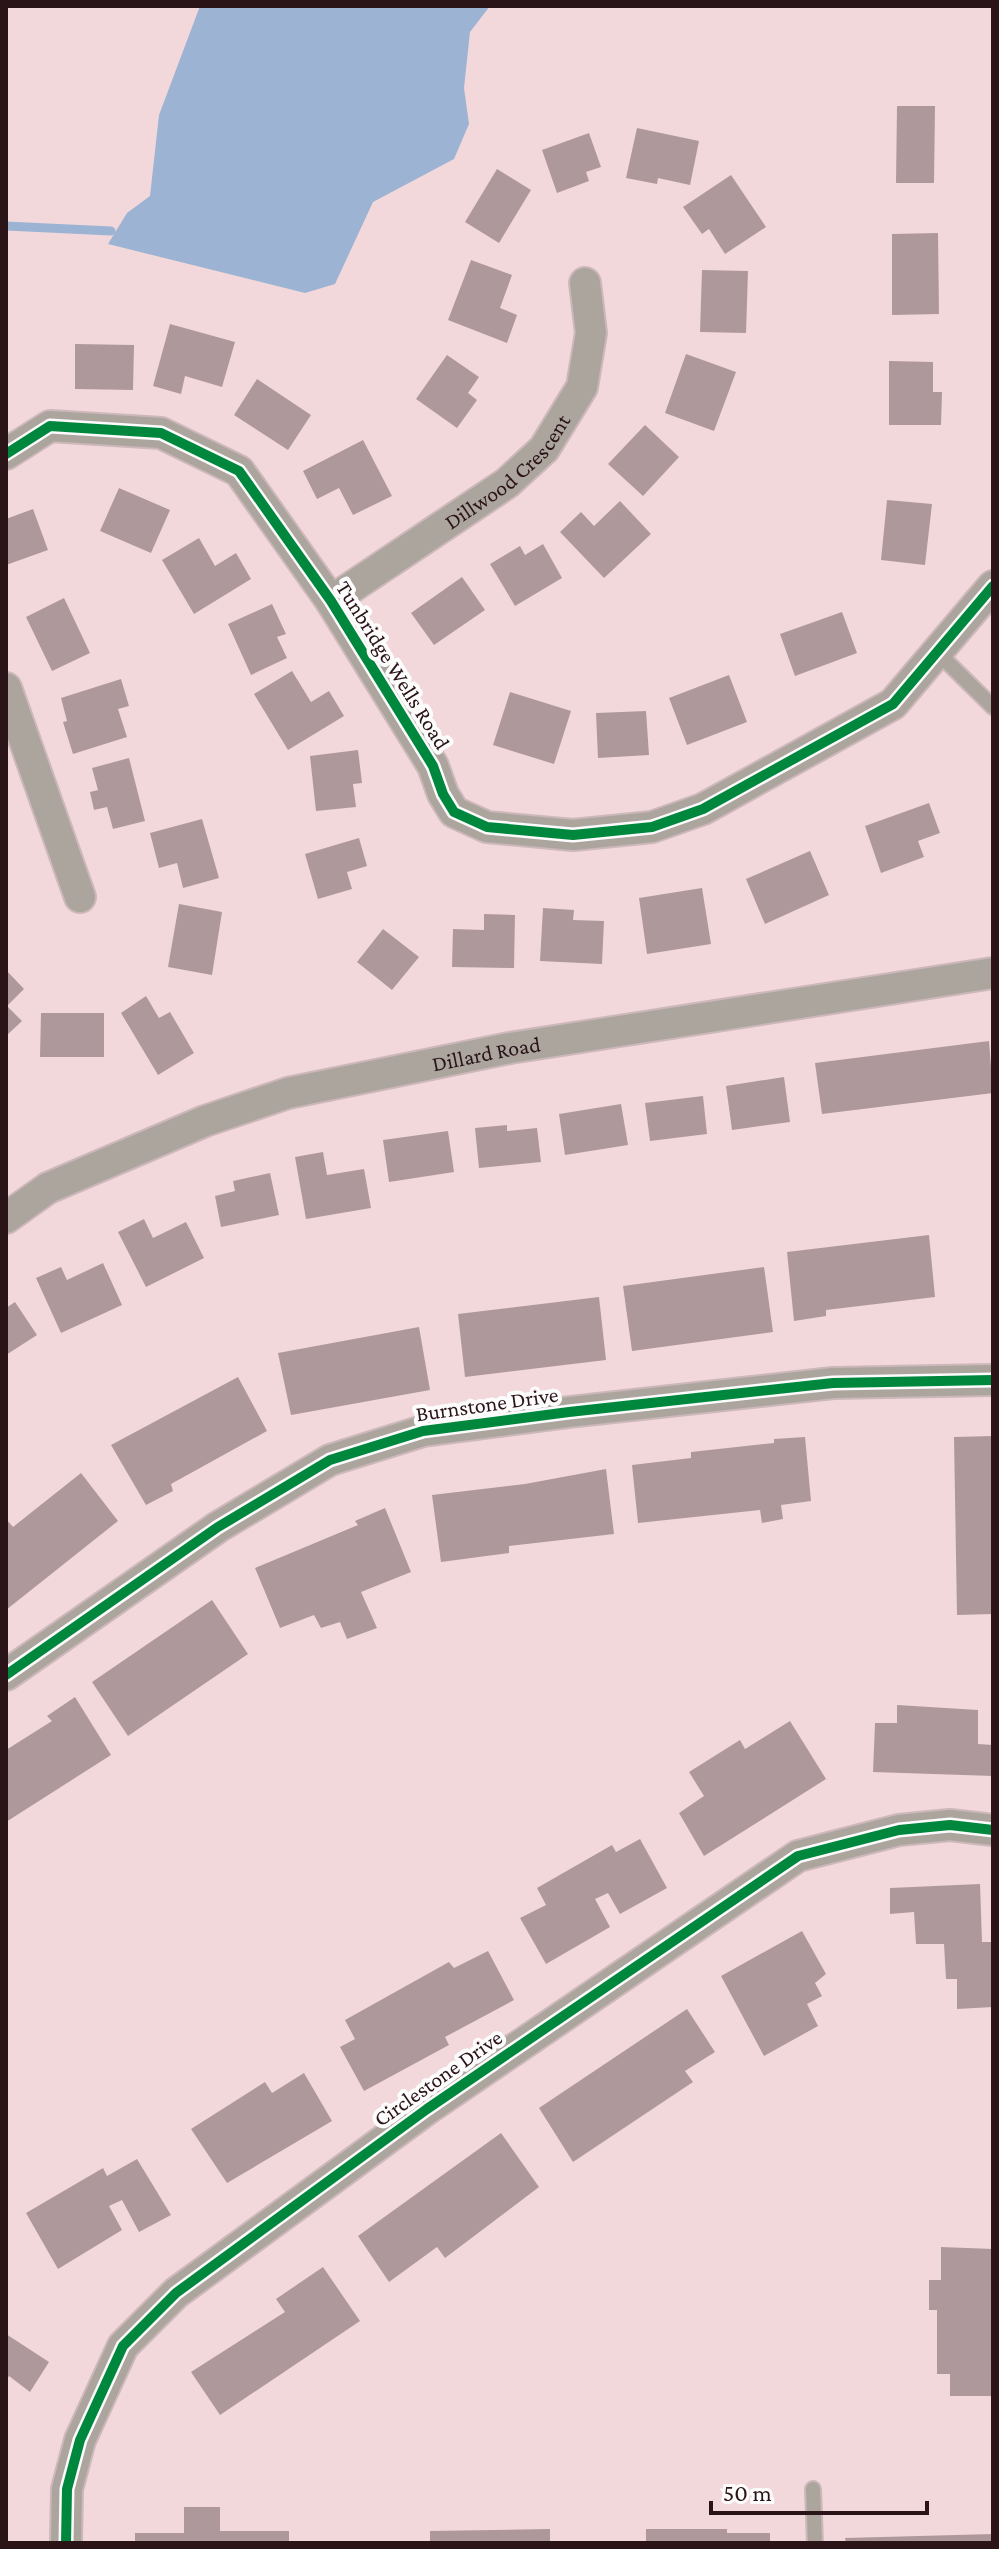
<svg xmlns="http://www.w3.org/2000/svg" width="999" height="2549" viewBox="0 0 999 2549" font-family="'Crimson Pro',serif">
	<style>
		.water { fill: #9cb3d3 }
		.lines { fill: none; stroke-linecap: round; stroke-linejoin: round }
		.stream { stroke: #9cb3d3; stroke-width: 9 }
		.building { fill: #af989b }
		.service-casing { stroke: #ccb7ba; stroke-width: 18 }
		.minor-casing { stroke: #ccb7ba; stroke-width: 34 }
		.service { stroke: #aca59e; stroke-width: 14 }
		.minor { stroke: #aca59e; stroke-width: 30 }
		.cycleway-casing { stroke: #fcfcfc; stroke-width: 15 }
		.cycleway { stroke: #00873e; stroke-width: 10 }
		.labels { text-anchor: middle; dominant-baseline: central; stroke-width: 8; stroke-linejoin: round; paint-order: stroke }
		.street-label { font-size: 22px; fill: #2a1418; stroke: #fcfcfc }
	</style>
	<rect width="100%" height="100%" fill="#f3d8db"/>
	<path class="water" d="M200,6h290l-20,26 -6,56 5,36 -15,35 -81,43 -38,82 -30,9 -197,-49 19,-31 23,-17 9,-81z"/>
	<g class="lines">
		<path class="stream" d="M6,226l105,5"/>
	</g>
	<g class="building">
		<path d="M897,106h38l-1,77h-38z"/>
		<path d="M637,128l62,13 -9,44 -32,-7 -1,6 -31,-6z"/>
		<path d="M589,133l12,34 -15,5 3,9 -32,12 -15,-43z"/>
		<path d="M497,169l34,21 -32,53 -34,-21z"/>
		<path d="M731,175l35,52 -41,27 -16,-25 -7,5 -19,-27z"/>
		<path d="M938,233l1,81 -47,1v-81z"/>
		<path d="M471,260l41,15 -12,33 17,7 -10,28 -59,-23z"/>
		<path d="M702,270l46,1 -2,62 -46,-1z"/>
		<path d="M170,324l65,18 -13,45 -37,-11 -4,18 -28,-8z"/>
		<path d="M75,344l59,1 -1,45 -58,-1z"/>
		<path d="M686,354l50,18 -22,59 -49,-18z"/>
		<path d="M447,355l32,22 -11,16 9,7 -20,28 -41,-29z"/>
		<path d="M889,361l44,1v30h9l-1,33h-52z"/>
		<path d="M257,379l54,36 -23,35 -54,-35z"/>
		<path d="M645,425l34,32 -36,39 -35,-32z"/>
		<path d="M363,440l29,56 -39,19 -14,-27 -22,11 -14,-28z"/>
		<path d="M119,488l51,22 -19,43 -51,-22z"/>
		<path d="M887,500l45,4 -7,61 -44,-5z"/>
		<path d="M620,501l31,33 -47,44 -44,-46 21,-20 13,14z"/>
		<path d="M33,509l15,41 -42,15v-46z"/>
		<path d="M199,538l16,28 21,-13 15,26 -57,35 -32,-54z"/>
		<path d="M543,544l19,34 -47,28 -25,-42 30,-18 5,9z"/>
		<path d="M462,577l23,33 -51,35 -23,-32z"/>
		<path d="M64,598l26,55 -38,18 -26,-54z"/>
		<path d="M272,604l14,30 -9,3 10,21 -36,17 -23,-51z"/>
		<path d="M842,612l15,41 -62,23 -15,-42z"/>
		<path d="M292,671l19,31 18,-11 15,25 -56,34 -34,-56z"/>
		<path d="M729,675l18,47 -60,23 -18,-47z"/>
		<path d="M121,679l8,27 -11,3 9,28 -54,17 -10,-32 4,-1 -6,-23z"/>
		<path d="M510,692l61,19 -17,53 -61,-19z"/>
		<path d="M646,711l3,44 -51,3 -2,-45z"/>
		<path d="M358,750l4,33 -9,1 3,23 -40,4 -6,-55z"/>
		<path d="M129,758l16,63 -32,8 -6,-22 -13,3 -4,-18 8,-2 -6,-22z"/>
		<path d="M929,803l11,30 -22,8 6,16 -43,16 -16,-47z"/>
		<path d="M202,819l17,59 -36,10 -6,-25 -18,5 -9,-35z"/>
		<path d="M359,838l8,28 -20,6 5,17 -34,10 -13,-45z"/>
		<path d="M810,851l19,44 -64,29 -19,-45z"/>
		<path d="M702,888l9,56 -64,10 -8,-56z"/>
		<path d="M179,904l43,8 -10,63 -44,-8z"/>
		<path d="M543,908l31,2 -1,10 31,1 -2,43 -62,-3z"/>
		<path d="M484,914l31,1 -1,53 -62,-1 1,-38 31,1z"/>
		<path d="M383,929l36,28 -27,33 -35,-28z"/>
		<path d="M6,970l18,19 -17,17 15,15 -16,15z"/>
		<path d="M146,996l13,22 11,-6 24,41 -36,22 -37,-62z"/>
		<path d="M41,1013h63v44h-64z"/>
		<path d="M989,1041l4,52 -171,21 -7,-51z"/>
		<path d="M784,1077l6,45 -58,8 -6,-44z"/>
		<path d="M703,1096l4,38 -57,7 -5,-38z"/>
		<path d="M621,1104l7,41 -63,10 -6,-41z"/>
		<path d="M507,1125v6l30,-3 4,34 -62,6 -4,-40z"/>
		<path d="M448,1131l6,41 -65,10 -6,-42z"/>
		<path d="M323,1152l4,23 37,-6 7,39 -65,11 -11,-62z"/>
		<path d="M270,1173l9,42 -58,12 -6,-31 20,-5 -2,-10z"/>
		<path d="M144,1219l9,19 33,-16 18,36 -58,29 -28,-55z"/>
		<path d="M929,1235l6,62 -109,13v6l-32,5 -7,-69z"/>
		<path d="M103,1263l19,42 -61,28 -25,-55 25,-11 6,13z"/>
		<path d="M764,1267l9,65 -141,19 -9,-65z"/>
		<path d="M599,1297l7,63 -141,17 -7,-63z"/>
		<path d="M15,1302l22,33 -31,20v-47z"/>
		<path d="M419,1327l11,63 -139,25 -13,-62z"/>
		<path d="M238,1377l29,54 -96,53 2,7 -27,14 -35,-60z"/>
		<path d="M993,1436v178l-36,1 -3,-178z"/>
		<path d="M805,1437l6,64 -30,4 2,14 -21,4 -2,-13 -122,13 -6,-58 59,-7v-6l83,-9v-4z"/>
		<path d="M606,1469l8,65 -105,12v7l-68,9 -9,-67 93,-11z"/>
		<path d="M81,1473l37,48 -112,89v-91l7,8z"/>
		<path d="M385,1508l26,64 -50,20 16,36 -30,11 -7,-17 -19,6 -7,-13 -34,13 -25,-60 103,-43 -3,-4z"/>
		<path d="M212,1600l36,54 -120,82 -36,-54z"/>
		<path d="M75,1697l36,58 -105,67v-72l46,-29 -5,-5z"/>
		<path d="M897,1705l81,5v34l15,1v31l-120,-4 2,-49h22z"/>
		<path d="M790,1721l36,58 -122,77 -25,-43 25,-17 -15,-24 51,-32 5,9z"/>
		<path d="M640,1839l27,49 -47,26 -12,-21 -13,6 15,28 -64,37 -26,-46 26,-13 -9,-17 75,-43 4,7z"/>
		<path d="M980,1884l2,58h11v65l-36,2v-30h-11l-2,-35h-28l-2,-32 -24,2v-26z"/>
		<path d="M802,1931l24,43 -11,9 7,13 -15,8 11,22 -54,30 -43,-80z"/>
		<path d="M488,1951l26,49 -69,37 4,8 -85,46 -24,-44 15,-8 -10,-19 104,-58 5,6z"/>
		<path d="M687,2009l28,43 -30,19 8,11 -120,80 -34,-54z"/>
		<path d="M304,2073l28,48 -105,62 -36,-54 74,-47 7,11z"/>
		<path d="M501,2133l38,54 -94,71 -8,-11 -48,35 -31,-46z"/>
		<path d="M137,2159l34,56 -32,17 -17,-32 -13,6 13,24 -64,39 -32,-56 77,-45 4,8z"/>
		<path d="M941,2247l52,2v147h-43v-22h-13v-64h-8v-30h12z"/>
		<path d="M323,2267l37,54 -140,94 -29,-43 94,-60 -9,-13z"/>
		<path d="M6,2334l43,28 -19,30 -21,-16 -3,5z"/>
		<path d="M184,2507h36v24h69v12h-154v-10h49z"/>
		<path d="M550,2529v14h-120v-12z"/>
		<path d="M646,2529h81v4h43v10h-124z"/>
		<path d="M993,2534v9h-147l-1,-5z"/>
	</g>
	<g class="lines">
		<g class="service-casing">
			<g id="service">
				<path d="M937,652l56,55"/>
				<path d="M813,2489l2,54"/>
			</g>
		</g>
		<g class="minor-casing">
			<g id="minor">
				<path d="M6,454l44,-28 111,7 78,38 92,130 102,165 10,28 11,18 33,15 86,8 79,-8 51,-18 190,-105 100,-118"/>
				<path id="s1" d="M331,601l176,-118 37,-34 38,-62 9,-54 -6,-50"/>
				<path d="M6,688l74,209"/>
				<path id="s2" d="M6,1218l42,-30 157,-67 83,-28 222,-45 483,-75"/>
				<path d="M6,1675l212,-148 112,-67 93,-29 146,-19 264,-29 160,-3"/>
				<path d="M66,2543l1,-54 13,-49 43,-94 53,-53 251,-184 371,-253 101,-26 51,-5 43,5"/>
			</g>
		</g>
		<use href="#service" class="service"/>
		<use href="#minor" class="minor"/>
		<g class="cycleway-casing">
			<g id="cycleway">
				<path d="M6,454l44,-28 111,7 78,38 92,130 102,165 10,28 11,18 33,15 86,8 79,-8 51,-18 190,-105 100,-118"/>
				<path d="M6,1675l212,-148 112,-67 93,-29 146,-19 264,-29 160,-3"/>
				<path d="M66,2543l1,-54 13,-49 43,-94 53,-53 251,-184 371,-253 101,-26 51,-5 43,5"/>
			</g>
		</g>
		<use href="#cycleway" class="cycleway"/>
	</g>
	<g class="labels">
		<g class="street-label">
			<text stroke="none"><textPath href="#s1" startOffset="220">Dillwood Crescent</textPath></text>
			<text transform="translate(393 665) rotate(58)">Tunbridge Wells Road</text>
			<text stroke="none"><textPath href="#s2" startOffset="512">Dillard Road</textPath></text>
			<text transform="translate(487 1404) rotate(-8)">Burnstone Drive</text>
			<text transform="translate(438 2078) rotate(-35)">Circlestone Drive</text>
		</g>
	</g>
	<rect width="999" height="2549" fill="none" stroke="#2a1418" stroke-width="16"/>
	<path d="M711 2501v12h216v-12" fill="none" stroke="#2a1418" stroke-width="4"/>
	<text x="723" y="2501" font-size="24" fill="#2a1418" stroke="#fcfcfc" stroke-width="6" paint-order="stroke">50 m</text>
</svg>
